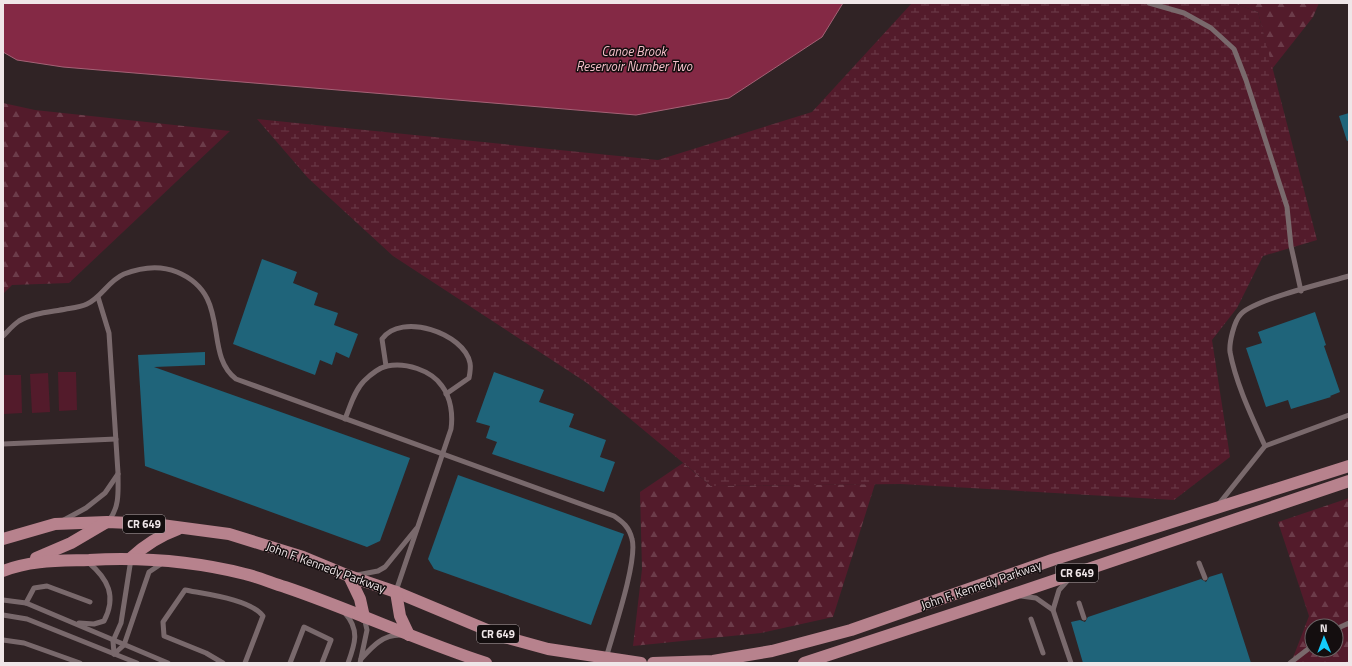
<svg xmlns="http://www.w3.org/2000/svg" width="1352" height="666" viewBox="0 0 1352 666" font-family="'Titillium Web',sans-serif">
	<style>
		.forest { fill: url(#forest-firs); fill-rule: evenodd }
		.wetland { fill: url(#wetland-marsh) }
		.pitch { fill: #531b2b }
		.water { fill: #842945; stroke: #a46276 }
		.building { fill: #1f647a }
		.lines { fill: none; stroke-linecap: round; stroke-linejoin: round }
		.lane { stroke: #79696c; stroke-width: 5 }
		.primary { stroke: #b7828d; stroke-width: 12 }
		.labels { text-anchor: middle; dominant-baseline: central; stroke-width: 3; stroke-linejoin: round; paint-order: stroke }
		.shield { fill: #140e0f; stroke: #ada5a7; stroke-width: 1 }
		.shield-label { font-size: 11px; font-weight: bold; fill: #efe6e8 }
		.street-label { font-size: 12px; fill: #efe6e8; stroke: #140e0f }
		.water-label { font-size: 13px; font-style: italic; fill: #f4bfc9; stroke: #140e0f }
	</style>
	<defs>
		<pattern id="forest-firs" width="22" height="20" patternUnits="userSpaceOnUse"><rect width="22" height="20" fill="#531b2b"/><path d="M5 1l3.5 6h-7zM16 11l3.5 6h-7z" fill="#6c3c4a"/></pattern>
		<pattern id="wetland-marsh" width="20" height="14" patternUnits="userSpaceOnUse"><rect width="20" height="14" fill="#531b2b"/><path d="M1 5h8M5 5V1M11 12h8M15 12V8" fill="none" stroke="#6c3c4a"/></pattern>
	</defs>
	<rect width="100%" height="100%" fill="#302325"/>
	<g class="forest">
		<path d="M1233,3h86l-6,14 -41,52 -14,-57z"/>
		<path d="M3,103l32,7 195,21 -161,152 -57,2 -9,9z"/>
		<path d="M683,463l28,23 164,-2 -42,133 -72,16 -128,13 9,-77 -2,-77z"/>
		<path d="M1349,498v165h-58l18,-47 -31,-94zM1312,626h24v24h-24z"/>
	</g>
	<path class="wetland" d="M912,3h321l25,9 59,228 -54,16 -26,52 -25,32 18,117 -56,43 -273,-16 -190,2 -124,-103 -194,-127 -85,-78 -51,-59 401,41 154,-48z"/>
	<g class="pitch">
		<path d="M58,372h18l1,38 -18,1z"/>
		<path d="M48,373l2,39 -18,1 -2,-39z"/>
		<path d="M21,375l1,38 -18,1 -1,-39z"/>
	</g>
	<path class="water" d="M3,3h840l-21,34 -93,61 -93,17 -573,-48 -46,-7 -14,-8z"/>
	<g class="building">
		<path d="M1349,113v27l-2,1 -8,-25z"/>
		<path d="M262,259l35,13 -4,11 25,10 -4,12 24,8 -4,12 24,9 -9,24 -13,-6 -4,13 -12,-5 -5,15 -82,-31z"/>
		<path d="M1315,312l11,33 -2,1 16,46 -10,4 1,1 -40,12 -3,-9 -22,7 -20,-59 16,-5 -4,-11z"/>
		<path d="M205,352v13l-51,2 256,91 -30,83 -13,6 -222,-81 -7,-111z"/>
		<path d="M494,372l50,18 -5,12 35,12 -5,13 37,13 -6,17 15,5 -11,30 -112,-38 5,-12 -11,-4 4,-12 -14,-4z"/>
		<path d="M458,475l166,59 -33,91 -157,-56 -6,-10z"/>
		<path d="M1222,573l29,90h-168l-12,-41 9,-2 5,2 3,-5 113,-38 5,3 3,-5z"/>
	</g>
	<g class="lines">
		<g class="lane">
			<path d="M1149,3l35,10 27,15 23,21 12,31 41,127 4,39 10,45"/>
			<path d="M98,297l11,36 9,140c0,17 2,34 -9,47"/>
			<path d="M3,336c5,-5 10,-11 16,-15 13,-8 32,-9 47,-12 6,-1 15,-2 21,-5 15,-7 21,-23 37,-30 18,-7 36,-9 53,-2 56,23 25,81 59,107l378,137c9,6 15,11 18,23 6,21 -19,94 -26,119"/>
			<path d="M386,366l-4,-27c19,-27 82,-6 88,24 1,5 0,10 -1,15l-23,16"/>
			<path d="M345,419c5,-12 9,-28 19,-38 6,-6 15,-13 23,-15 18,-4 44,4 55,20 9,12 11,29 9,43l-55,162"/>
			<path d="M3,444l113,-5"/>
			<path d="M1265,446c-13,-29 -29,-62 -35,-94 -1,-9 4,-31 11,-38 15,-15 84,-31 108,-38"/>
			<path d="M1218,505l47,-59 84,-31"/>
			<path d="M62,521l24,-13 19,-15 13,-19"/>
			<path d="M1199,563l6,15"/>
			<path d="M357,575l21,-4 7,-4 31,-38"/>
			<path d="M1068,580l-9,10 -6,20 18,53"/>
			<path d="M1021,596l15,2 17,12"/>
			<path d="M3,600l23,3 142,60"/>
			<path d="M26,603l8,-15 13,-2 43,16"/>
			<path d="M1079,603l5,15"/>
			<path d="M345,613c15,17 10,31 3,50"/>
			<path d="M3,615l24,4 110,44"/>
			<path d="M1031,619l12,34"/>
			<path d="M79,623l15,1 10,-3c13,-25 4,-42 -16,-59"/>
			<path d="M1336,629l13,-6"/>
			<path d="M3,640l21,3 56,20"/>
			<path d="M114,654l10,-9 25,-73 12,-8"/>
			<path d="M114,654l-1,-13 8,-18 10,-64"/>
			<path d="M361,659c11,-12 21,-24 39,-24"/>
			<path d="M223,663l-17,-10 -42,-17 -1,-14 22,-32c20,4 65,9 78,26l-18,47"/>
			<path d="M290,663l14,-36 27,13 -9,23"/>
			<path d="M360,663l7,-33 -3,-13"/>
			<path d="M1290,663l22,-17"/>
		</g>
		<g class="primary">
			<path d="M3,539l52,-15 52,-2 47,2 75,10 74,23 46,19 47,16 108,45 44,12 93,14"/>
			<path d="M36,558l35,-15 34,-20"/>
			<path d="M131,558c15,-14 28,-22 47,-29"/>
			<path d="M3,571c28,-11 56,-10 86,-11 53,-3 104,1 156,14 13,3 27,9 40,13 68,23 133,54 201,76"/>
			<path d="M349,576l11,23 4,18"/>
			<path d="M396,592l4,24 9,19"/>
			<path d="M653,663l60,-2 59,-10 79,-21 201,-70 297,-94"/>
			<path d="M804,663l207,-68 338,-114"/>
		</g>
	</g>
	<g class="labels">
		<g class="shield">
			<rect x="123" y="515" width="42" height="18" rx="3"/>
			<rect x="1056" y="564" width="42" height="18" rx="3"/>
			<rect x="477" y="625" width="42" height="18" rx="3"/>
		</g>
		<g class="shield-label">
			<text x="144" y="524">CR 649</text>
			<text x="1077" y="573">CR 649</text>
			<text x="498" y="634">CR 649</text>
		</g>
		<g class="street-label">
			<text transform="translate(326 567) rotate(20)">John F. Kennedy Parkway</text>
			<text transform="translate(981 585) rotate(-19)">John F. Kennedy Parkway</text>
		</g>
		<g class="water-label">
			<text x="634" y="51">Canoe Brook<tspan x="634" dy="15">Reservoir Number Two</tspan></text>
		</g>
	</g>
	<rect width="1352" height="666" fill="none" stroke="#efe6e8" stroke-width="8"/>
	<g transform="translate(1324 638) rotate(359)"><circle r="19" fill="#140e0f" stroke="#6c6466"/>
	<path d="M0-3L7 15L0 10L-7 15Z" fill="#14cafb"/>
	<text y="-6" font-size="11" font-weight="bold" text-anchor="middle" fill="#efe6e8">N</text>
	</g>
</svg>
